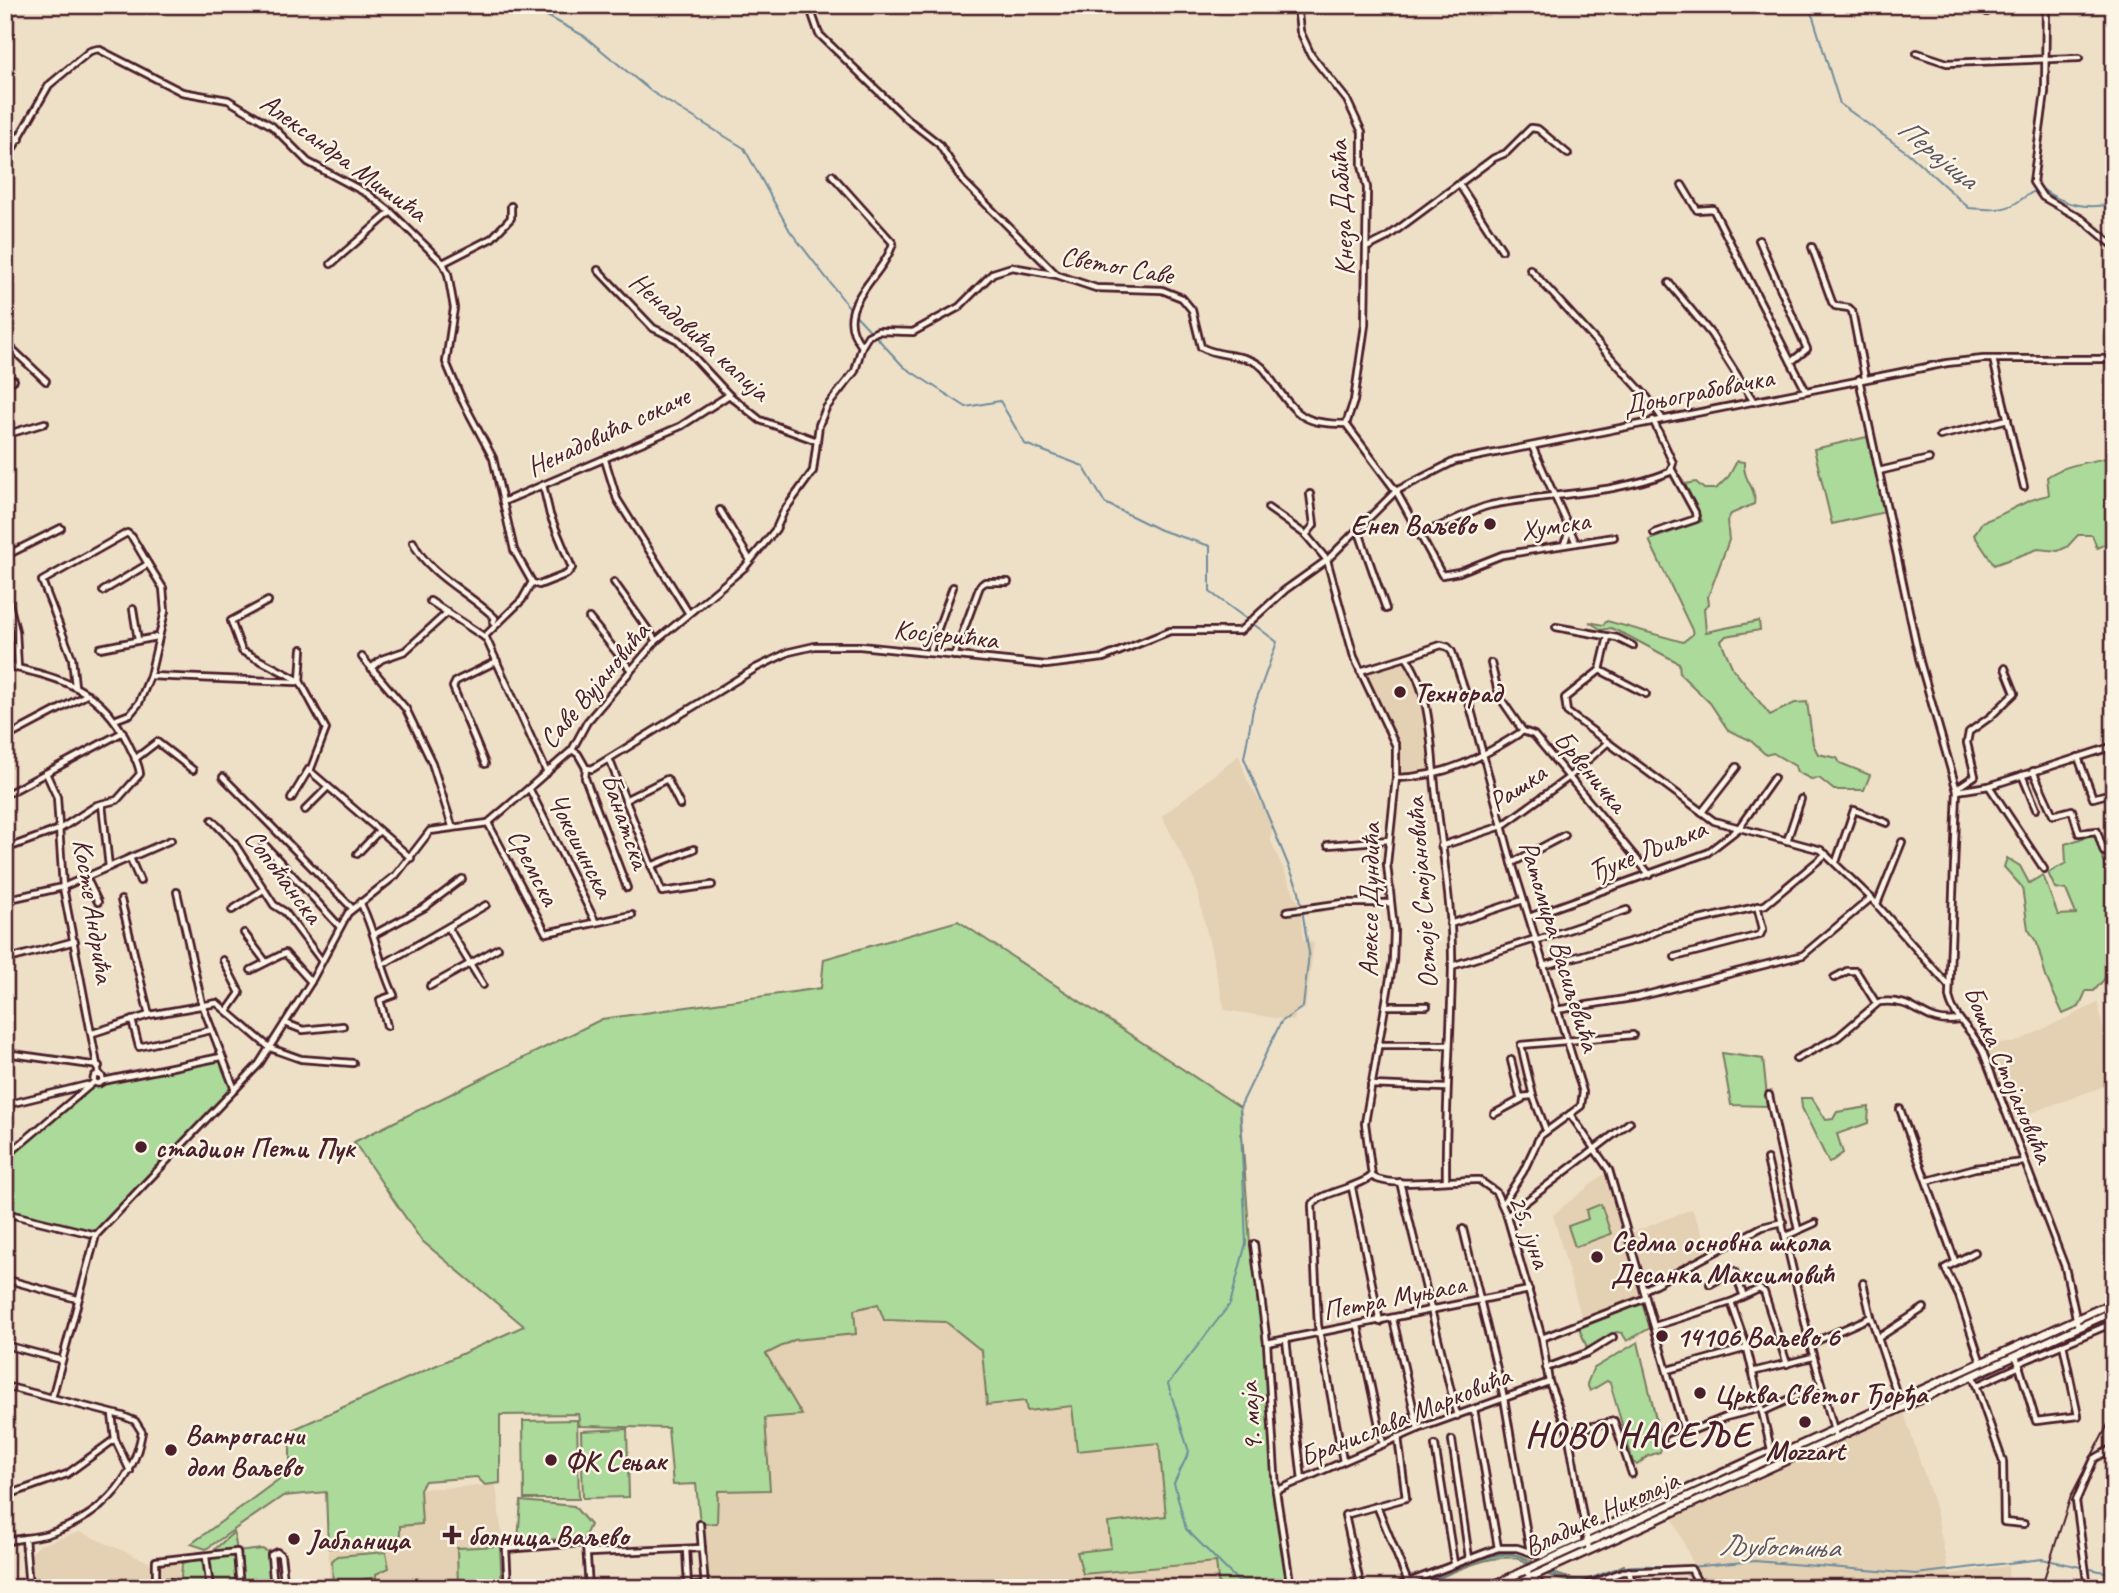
<svg xmlns="http://www.w3.org/2000/svg" width="2119" height="1593" viewBox="0 0 2119 1593" font-family="Caveat,sans-serif">
	<style>
		.built { fill: #e4d0b2 }
		.green { fill: #abda9a; stroke: #7a7c62; stroke-width: 2 }
		.lines { fill: none; stroke-linecap: round; stroke-linejoin: round }
		.stream { stroke: #6f8c9b; stroke-width: 2 }
		.minor-casing { stroke: #4a1f2b; stroke-width: 10 }
		.major-casing { stroke: #4a1f2b; stroke-width: 11 }
		.minor { stroke: #fcf5e5; stroke-width: 4.5 }
		.major { stroke: #fcf5e5; stroke-width: 6 }
		.rail { stroke: #4a1f2b; stroke-width: 2 }
		.poi-dot { fill: #4a1f2b; stroke: #fcf5e5; stroke-width: 2.5 }
		.labels { text-anchor: middle; dominant-baseline: central; stroke-width: 5; stroke-linejoin: round; paint-order: stroke }
		.street-label { font-size: 28px; fill: #4a1f2b; stroke: #fcf5e5 }
		.poi-label { font-size: 28px; font-weight: bold; fill: #4a1f2b; stroke: #fcf5e5; text-anchor: start }
		.water-label { font-size: 30px; font-style: italic; fill: #5c5663; stroke: #fcf5e5 }
		.district-label { font-size: 35px; font-weight: bold; letter-spacing: 2px; fill: #4a1f2b; stroke: #fcf5e5 }
	</style>
	<rect width="100%" height="100%" fill="#eedfc7"/>
	<filter id="ink" filterUnits="userSpaceOnUse"><feTurbulence type="fractalNoise" baseFrequency=".0143" numOctaves="2"/><feDisplacementMap in="SourceGraphic" scale="14" xChannelSelector="R" yChannelSelector="G"/><feConvolveMatrix kernelMatrix="1 2 1 2 8 2 1 2 1" color-interpolation-filters="sRGB"/></filter>
	<g filter="url(#ink)">
		<g class="built">
			<path d="M1407,657l10,22 10,39 7,57 -38,3v-28l-36,-79z"/>
			<path d="M1239,755l8,25 27,44 -4,15 30,68 3,33 11,3 -9,67 -8,-1 -3,12 -69,-11 -30,-129 -33,-65z"/>
			<path d="M958,921l282,186 10,136 17,100 9,148 15,97h-586l-12,-164 -272,-184 -67,-98 248,-123 219,-31 3,-29z"/>
			<path d="M2098,1003l15,80 -105,38 -29,-78h35z"/>
			<path d="M1604,1174l39,125 -60,24 -30,-108z"/>
			<path d="M1692,1209l18,43 -7,4 -2,-3 -52,30 -18,-50z"/>
			<path d="M1904,1413l31,94 14,67 59,-8 1,22h-305l-31,-69z"/>
			<path d="M496,1485l12,103h-178l-2,-40 72,-5v-17l22,-2 -2,-35z"/>
			<path d="M80,1532l73,32h26v24h-150l-2,-31 13,-12z"/>
		</g>
		<g class="green">
			<path d="M1867,437l18,75 -53,12 -18,-75z"/>
			<path d="M2107,458l7,2 -2,81 -15,7 -5,-13h-14l-11,12 -9,4 -20,-2 -44,16 -20,-30 8,-13c24,-7 42,-23 67,-27l-2,-18c17,-12 41,-15 60,-19z"/>
			<path d="M1737,461l7,1c-1,21 13,24 10,42l-23,10 -4,7 2,19 -21,57 1,7 -5,4 2,24 53,-11 1,9 -34,6 -5,5 12,28 37,46 25,-12 12,-1 6,42 5,10 19,4 3,5 30,12 -6,15h-30l-15,-12 -8,1 -14,-7 -2,-6 -22,-13 -7,2 -16,-15 -22,-10 -18,-27 -30,-29 -1,-11 -51,-27 -17,-8 -9,2 -13,-8 14,3 4,-4 76,21 10,-8 -1,-4 -43,-90 53,-19 -17,-37 11,-2 8,7h12l13,-13z"/>
			<path d="M2095,834l13,40 -1,13 7,18v63l-20,23h-8l-7,16 -16,7 -17,-37 -9,-34 -9,-14 -6,-42 -18,-20 3,-9 13,8 9,17 14,-8 15,40 18,-1 -10,-24 -11,-2 -7,-15 18,-10 -1,-19z"/>
			<path d="M958,921l282,186 10,136 17,100 9,148 15,97h-72l-3,-26 -133,12 -6,-22 34,-4 -3,-25 58,-7 -7,-73 -82,8 -5,-45 -45,5 -2,-10 -38,4 -5,-54 -36,-29 -62,-2 -6,-16 -24,6 2,24 -62,6 -28,14 36,61 -37,3 5,72 -52,1 -1,32 -17,1 -4,-40 -23,1 -5,-57 -88,-2 -2,-12 -78,1v68l-15,2 -8,-8 -52,4 -5,8 2,35 -22,2v17l-72,5 -2,-56 -43,4 -77,53 -15,-5 99,-73v-40l234,-105 -103,-86 -67,-98 248,-123 219,-31 3,-29z"/>
			<path d="M1722,1053l41,6 5,47 -37,-1z"/>
			<path d="M221,1057l14,33 -139,145 -91,-22v-57l89,-74 6,2z"/>
			<path d="M1801,1098h11l14,22 7,-1 4,-7 32,-5 -1,16 -31,11 6,19 -14,10 -27,-55z"/>
			<path d="M1601,1204l10,30 -36,13 -7,-21 20,-7 -2,-9z"/>
			<path d="M1642,1303l8,25 -23,13 -5,-8 -6,-1 -28,18 -9,-22z"/>
			<path d="M1638,1342l24,103 -2,7 -12,4 -11,9 -4,-3 -23,-79 -3,-2 -17,10 -3,-7 6,-15z"/>
			<path d="M577,1420l2,79h-55l-1,-78z"/>
			<path d="M627,1429l2,68 -46,1 -2,-67z"/>
			<path d="M521,1501l53,5 16,19 -6,13 -66,3z"/>
			<path d="M234,1532l3,20 25,-3 9,4 3,35h-94l2,-25 24,-6z"/>
			<path d="M500,1546l2,42h-44l-1,-40z"/>
			<path d="M386,1552l3,16 -13,6v4l-12,1 1,9h-32l-1,-27 5,-5z"/>
			<path d="M1502,1553c31,-1 53,31 85,26 12,-1 26,-9 37,-14l1,3c-50,20 -60,19 -107,-10 -35,-4 -70,17 -102,30h-8l66,-27z"/>
		</g>
		<g class="lines">
			<g class="stream">
				<path d="M527,5l57,31 68,56 92,56 46,83 62,80 52,56 62,40 34,-6 25,43 58,22 22,37 55,27 50,16v46l38,28"/>
				<path d="M1805,5l8,12 27,87 68,49 61,55c15,1 34,4 47,-5 10,-6 14,-12 26,-14 24,17 44,20 72,15"/>
				<path d="M1690,1567l65,-6 161,13 126,-15 72,15"/>
				<path d="M1547,1572c42,20 42,1 78,-5 18,-3 38,0 56,0"/>
				<path d="M1245,1588l-59,-59 -12,-46 15,-31 -21,-68 62,-80 16,-61 -6,-136 41,-85 22,-15 6,-54 -10,-62 -55,-133 9,-49 24,-67 -25,-19"/>
				<path d="M1413,1588c24,-10 80,-41 106,-32 4,2 9,7 14,9"/>
			</g>
			<g class="minor-casing">
				<g id="minor">
					<path d="M809,5l10,29 88,85 32,25 24,37 93,93"/>
					<path d="M1297,5l3,26 11,24 36,45 15,32v33l5,23 -2,137 -11,76 -8,23"/>
					<path d="M2046,5l-1,87 -12,90 10,15 39,22 32,27"/>
					<path d="M1987,12l4,-7"/>
					<path d="M1917,53l30,10 132,-5"/>
					<path d="M5,131l15,8"/>
					<path d="M5,162l44,-77 41,-34 8,-2 84,43 46,8 44,26 36,36 60,32 24,19 51,50 5,11 6,34 -8,54 15,36 32,60 21,92 18,32 -10,18 -38,37"/>
					<path d="M832,175l61,68c-10,36 -63,63 -32,102"/>
					<path d="M1459,184l43,66"/>
					<path d="M1682,185l15,25 16,-1 78,153"/>
					<path d="M1759,240l48,109 -16,13 15,29"/>
					<path d="M1368,247l18,-9 108,-80 12,-5 25,-25 7,1 30,25"/>
					<path d="M1812,247l20,55 3,4 14,2 3,3 13,67"/>
					<path d="M443,263l49,-25 19,-20v-12"/>
					<path d="M331,264l60,-52"/>
					<path d="M1530,269l116,127 16,22"/>
					<path d="M598,270l55,58 25,12 51,55 31,25 57,21"/>
					<path d="M1669,283l42,51 43,68"/>
					<path d="M5,347h5l36,34"/>
					<path d="M1993,359l31,128"/>
					<path d="M1859,379l61,283 37,129 -8,206c5,23 25,34 34,55l82,215 13,60"/>
					<path d="M5,383l9,-3"/>
					<path d="M5,435l40,-12"/>
					<path d="M1940,436l68,-17"/>
					<path d="M1532,446l44,97"/>
					<path d="M605,460l12,39 71,113"/>
					<path d="M1879,471l50,-12"/>
					<path d="M503,502l178,-76 48,-31"/>
					<path d="M1268,508l38,27 21,25 27,97 42,89v32l-9,86 7,66 -1,31 -28,162 7,53"/>
					<path d="M720,510l30,50"/>
					<path d="M1358,529l28,80"/>
					<path d="M1416,533c28,-4 49,-22 75,-28 60,-12 121,-10 179,-33l3,-9 -20,-43"/>
					<path d="M1654,533l42,-14 -1,-7 -23,-42"/>
					<path d="M1306,535l8,-10 -4,-31"/>
					<path d="M413,542c14,32 58,52 82,76l-2,5"/>
					<path d="M1564,544l6,-15"/>
					<path d="M5,556l56,-28"/>
					<path d="M614,582l42,59"/>
					<path d="M533,583l6,2 28,-11 5,-6 -22,-53 -7,-30"/>
					<path d="M5,588l11,43 2,37"/>
					<path d="M103,591l45,-27 15,24 2,23 -15,65 -11,27 -9,11 -13,5"/>
					<path d="M268,601l-37,20 11,30 58,30 26,48 -16,42 101,87"/>
					<path d="M430,601l56,37 61,135"/>
					<path d="M133,609l5,31"/>
					<path d="M589,618l42,52"/>
					<path d="M1556,627l61,11 16,8"/>
					<path d="M1608,637l-8,33 -35,28 2,14 147,109 107,29 50,48 77,87"/>
					<path d="M100,648l57,-11"/>
					<path d="M929,653l24,-66"/>
					<path d="M954,656l26,-70 5,-4h23"/>
					<path d="M362,657l44,52 26,54 20,63"/>
					<path d="M1406,657l35,-12 7,2 4,5 18,54 42,157 71,229 -2,14 -41,30 -17,36 -20,31"/>
					<path d="M1491,663l8,33 24,35"/>
					<path d="M5,665c58,14 96,23 123,78 5,11 11,20 12,31l-23,26 -20,5 -37,24 -55,20"/>
					<path d="M371,668l11,-9 23,-8 43,-39"/>
					<path d="M1600,670l46,24"/>
					<path d="M1360,671l46,-14c25,35 25,89 29,129 6,60 18,121 17,181 -1,71 -7,141 -6,213"/>
					<path d="M150,676l146,6 4,-1 2,-32"/>
					<path d="M75,686l-3,-28 -30,-77 85,-48 5,4 16,27"/>
					<path d="M1523,731l11,4 116,140"/>
					<path d="M5,738l83,-44"/>
					<path d="M572,750l6,4 8,14 6,1 164,-101 33,-16 26,-6h45l186,19 57,-7 67,-27h70l45,-41 42,-30 69,-69 59,-30 492,-98 36,-4h131"/>
					<path d="M2078,757l15,41 11,-3"/>
					<path d="M135,759l22,-17 36,28"/>
					<path d="M610,761l52,131 50,-7"/>
					<path d="M485,764l-32,-77 3,-6 41,-20"/>
					<path d="M586,768l-1,10 42,110"/>
					<path d="M2033,771l20,44 19,-5 7,23 18,-2 7,21 10,1"/>
					<path d="M2022,775l14,34"/>
					<path d="M223,777l129,131"/>
					<path d="M1396,778c49,-1 87,-21 127,-47"/>
					<path d="M1989,786l55,83"/>
					<path d="M529,788l66,133"/>
					<path d="M1957,788l18,-12 -8,-33 2,-11 21,-15 25,-24 -10,-25"/>
					<path d="M1957,791l32,-5 125,-40"/>
					<path d="M11,792l35,-19"/>
					<path d="M291,799l18,-30"/>
					<path d="M625,800l42,-21 13,26"/>
					<path d="M102,804l7,63"/>
					<path d="M305,810l22,-22"/>
					<path d="M1702,812l35,-45"/>
					<path d="M212,820l22,23 40,62 11,7 36,48"/>
					<path d="M488,823l58,110 86,-18"/>
					<path d="M1787,841l14,-42"/>
					<path d="M263,843l77,84"/>
					<path d="M1328,845l61,-5"/>
					<path d="M1441,846l61,-20 66,-48 38,-34"/>
					<path d="M357,854l22,-23"/>
					<path d="M130,858l10,23"/>
					<path d="M1836,862l18,-52 33,13"/>
					<path d="M1512,863l53,-28"/>
					<path d="M651,866l43,-17"/>
					<path d="M87,879l11,23"/>
					<path d="M177,892l25,112 33,86"/>
					<path d="M5,900l58,-13 108,-47"/>
					<path d="M121,900l28,115"/>
					<path d="M360,902c16,30 19,63 34,93l-14,5 7,26"/>
					<path d="M1877,904l25,-62"/>
					<path d="M232,910l31,-20"/>
					<path d="M1287,911l57,-8h46"/>
					<path d="M1529,917l178,-64 31,-24 36,-51"/>
					<path d="M1450,924l73,-24"/>
					<path d="M449,929l34,56"/>
					<path d="M244,933l22,29"/>
					<path d="M375,934l50,-27 37,-28"/>
					<path d="M1535,941l92,-31"/>
					<path d="M1675,957l85,-22 3,-6 -6,-23"/>
					<path d="M5,960l70,-19"/>
					<path d="M223,960l17,33 -12,17"/>
					<path d="M382,965l104,-60"/>
					<path d="M1452,966l83,-27"/>
					<path d="M1543,966l97,-27 24,-11 101,-23 61,-51"/>
					<path d="M251,970l34,-17 26,29"/>
					<path d="M1834,978l13,-7h9l20,32"/>
					<path d="M430,986l68,-38"/>
					<path d="M1386,1006h41"/>
					<path d="M1556,1010l82,-13 165,-42 68,-57"/>
					<path d="M132,1020l7,27 72,-17"/>
					<path d="M285,1023l18,7 40,-4"/>
					<path d="M93,1033l56,-18 68,-12 53,45 31,11 52,4"/>
					<path d="M1378,1045h69"/>
					<path d="M5,1053l94,13"/>
					<path d="M1796,1059l42,-22 41,-35c40,-5 42,24 80,18"/>
					<path d="M1511,1060l9,37 12,-1"/>
					<circle cx="98" cy="1079" r="4.5"/>
					<path d="M99,1075l-36,-188 -6,-90 -11,-24 77,-41"/>
					<path d="M103,1081l118,-24"/>
					<path d="M1371,1085l74,3"/>
					<path d="M1769,1095l29,135"/>
					<path d="M5,1105l82,-20"/>
					<path d="M1900,1109l55,152"/>
					<path d="M1494,1114l28,-15"/>
					<path d="M1570,1114l39,56 76,264"/>
					<path d="M1546,1130l-13,-34 -12,-51 112,-10"/>
					<path d="M5,1157l89,-75"/>
					<path d="M1767,1159l43,185 26,93"/>
					<path d="M1372,1176c15,13 84,3 107,4l17,12 11,24 35,122 7,44 19,50 21,118"/>
					<path d="M1927,1181l48,-13 49,-6"/>
					<path d="M1400,1182l57,234"/>
					<path d="M1352,1188l28,134"/>
					<path d="M5,1213l91,22"/>
					<path d="M1507,1216l123,-94"/>
					<path d="M1463,1229l41,169 26,154"/>
					<path d="M1786,1236l29,-13"/>
					<path d="M1254,1244l13,99 9,148 15,97"/>
					<path d="M1975,1252l-30,16 14,28 22,67"/>
					<path d="M5,1279l72,20"/>
					<path d="M1863,1283l8,34 28,84"/>
					<path d="M1710,1284l24,-13 9,23"/>
					<path d="M1644,1290l118,-63 21,-5"/>
					<path d="M1731,1302l16,46 26,110"/>
					<path d="M1393,1319l25,110"/>
					<path d="M1358,1326l25,118"/>
					<path d="M1655,1326l76,-24 28,-13 5,3 23,72"/>
					<path d="M1542,1338l104,-40"/>
					<path d="M1878,1338l46,-30"/>
					<path d="M1286,1339l16,141"/>
					<path d="M1267,1343l262,-53"/>
					<path d="M1810,1344l61,-27"/>
					<path d="M5,1345l57,15"/>
					<path d="M2016,1356l20,65 42,-5 -15,-72"/>
					<path d="M2019,1363l87,-37"/>
					<path d="M1546,1368l41,-15 26,-16"/>
					<path d="M1668,1370l79,-22"/>
					<path d="M1752,1372l61,-15"/>
					<path d="M1973,1376l30,86 1,60 20,2"/>
					<path d="M1978,1385l42,-19"/>
					<path d="M5,1386l118,30 12,5 7,11c-9,52 -44,86 -94,102 -14,4 -29,4 -43,8"/>
					<path d="M52,1398l44,-163 163,-171 52,-82 37,-69 48,-38 34,-44 58,-8 41,-35 43,-38 15,-28 69,-81 89,-74 31,-38 8,-18 29,-40 6,-46 7,-17 29,-37 7,-25 6,-10 10,-5 35,1 46,-25 34,-34 19,-6 45,8 39,13 66,2 20,8 10,12 9,37c18,11 44,5 61,20 5,4 9,13 13,18 23,32 30,39 71,39l50,67 46,84 17,-3 43,-17 112,-18"/>
					<path d="M1474,1409l24,139"/>
					<path d="M1762,1412l58,-27"/>
					<path d="M112,1414l3,25 15,32"/>
					<path d="M1568,1432l46,-11 18,53"/>
					<path d="M1452,1440l17,118"/>
					<path d="M1669,1440l57,-23 35,-9"/>
					<path d="M1435,1445l19,118"/>
					<path d="M1343,1461l-25,-136 -6,-120c11,-14 44,-16 60,-29"/>
					<path d="M1276,1491l142,-62 131,-47"/>
					<path d="M5,1496l62,-22 48,-35"/>
					<path d="M1377,1506l31,76"/>
					<path d="M700,1524l5,64"/>
					<path d="M1586,1535l185,-85"/>
					<path d="M25,1538l4,50"/>
					<path d="M686,1549l2,38"/>
					<path d="M589,1553l113,-5"/>
					<path d="M206,1557l4,31"/>
					<path d="M1525,1571l20,17"/>
					<path d="M1629,1571l4,17"/>
					<path d="M148,1588l8,-6"/>
					<path d="M178,1588l-6,-6h-16v-21l81,-9 3,36"/>
					<path d="M274,1588l-3,-33 6,-3 4,3 4,33"/>
					<path d="M508,1588l-2,-39 74,-6 6,1 3,44"/>
					<path d="M677,1588l27,-3"/>
					<path d="M1361,1588l-16,-73 61,-17 -8,-61"/>
					<path d="M1393,1588l105,-40h19l24,8 37,-17"/>
					<path d="M1579,1588l43,-16 69,-3 10,19"/>
					<path d="M2088,1588l-12,-87 18,-42 20,-12"/>
				</g>
			</g>
			<g class="major-casing">
				<g id="major">
					<path d="M1487,1588l627,-286"/>
					<path d="M1507,1588l607,-277"/>
				</g>
			</g>
			<use href="#minor" class="minor"/>
			<use href="#major" class="major"/>
			<path class="rail" d="M2041,1588l30,-92 43,-83"/>
		</g>
	</g>
	<g class="poi-dot">
		<circle cx="1490" cy="524" r="7"/>
		<circle cx="1400" cy="692" r="7"/>
		<circle cx="141" cy="1147" r="7"/>
		<circle cx="1597" cy="1257" r="7"/>
		<circle cx="1662" cy="1336" r="7"/>
		<circle cx="1700" cy="1393" r="7"/>
		<circle cx="1805" cy="1422" r="7"/>
		<circle cx="171" cy="1450" r="7"/>
		<circle cx="551" cy="1460" r="7"/>
		<path d="M448.5 1524.5h7v7h7v7h-7v7h-7v-7h-7v-7h7z"/>
		<circle cx="294" cy="1539" r="7"/>
	</g>
	<g class="labels">
		<g class="street-label">
			<text transform="translate(344 157) rotate(36)">Александра Мишића</text>
			<text transform="translate(1341 208) rotate(-93)">Кнеза Дабића</text>
			<text transform="translate(1117 265) rotate(10)">Светог Саве</text>
			<text transform="translate(700 336) rotate(42)">Ненадовића капија</text>
			<text transform="translate(1698 391) rotate(-11)">Доњограбовачка</text>
			<text transform="translate(608 431) rotate(-25)">Ненадовића сокаче</text>
			<text transform="translate(1555 525) rotate(-9)">Хумска</text>
			<text transform="translate(946 634) rotate(6)">Косјерићка</text>
			<text transform="translate(594 685) rotate(-50)">Саве Вујановића</text>
			<text transform="translate(1591 771) rotate(50)">Брвеничка</text>
			<text transform="translate(1517 787) rotate(-34)">Рашка</text>
			<text transform="translate(626 821) rotate(71)">Банатска</text>
			<text transform="translate(581 845) rotate(63)">Чокешинска</text>
			<text transform="translate(1647 850) rotate(-22)">Ђуке Љиљка</text>
			<text transform="translate(534 867) rotate(63)">Сремска</text>
			<text transform="translate(284 876) rotate(53)">Сопоћанска</text>
			<text transform="translate(1421 893) rotate(-94)">Остоје Стојановића</text>
			<text transform="translate(1369 900) rotate(-89)">Алексе Дундића</text>
			<text transform="translate(94 911) rotate(81)">Косте Андрића</text>
			<text transform="translate(1560 946) rotate(73)">Ратомира Васиљевића</text>
			<text transform="translate(2009 1074) rotate(67)">Бошка Стојановића</text>
			<text transform="translate(1530 1231) rotate(70)">25. јуна</text>
			<text transform="translate(1394 1297) rotate(-11)">Петра Муњаса</text>
			<text transform="translate(1405 1416) rotate(-22)">Бранислава Марковића</text>
			<text transform="translate(1250 1417) rotate(-94)">9. маја</text>
			<text transform="translate(1601 1513) rotate(-25)">Владике Николаја</text>
		</g>
		<g class="poi-label">
			<text x="1476" y="524" text-anchor="end">Енел Ваљево</text>
			<text x="1414" y="692">Технорад</text>
			<text x="155" y="1147">стадион Пети Пук</text>
			<text x="1611" y="1241">Седма основна школа<tspan x="1611" dy="32">Десанка Максимовић</tspan></text>
			<text x="1676" y="1336">14106 Ваљево 6</text>
			<text x="1714" y="1393">Црква Светог Ђорђа</text>
			<text x="185" y="1434">Ватрогасни<tspan x="185" dy="32">дом Ваљево</tspan></text>
			<text x="1805" y="1450" text-anchor="middle">Mozzart</text>
			<text x="565" y="1460">ФК Сењак</text>
			<text x="468" y="1535">болница Ваљево</text>
			<text x="308" y="1539">Јабланица</text>
		</g>
		<g class="water-label">
			<text transform="translate(1938 153) rotate(39)">Перајица</text>
			<text transform="translate(1779 1546) rotate(1)">Љубостиња</text>
		</g>
		<g class="district-label">
			<text x="1639" y="1434">НОВО НАСЕЉЕ</text>
		</g>
	</g>
	<rect width="2119" height="1593" fill="none" stroke="#fcf5e5" stroke-width="28"/>
	<rect x="14" y="14" width="2091" height="1565" fill="none" stroke="#4a1f2b" stroke-width="2.5" filter="url(#ink)"/>
</svg>
